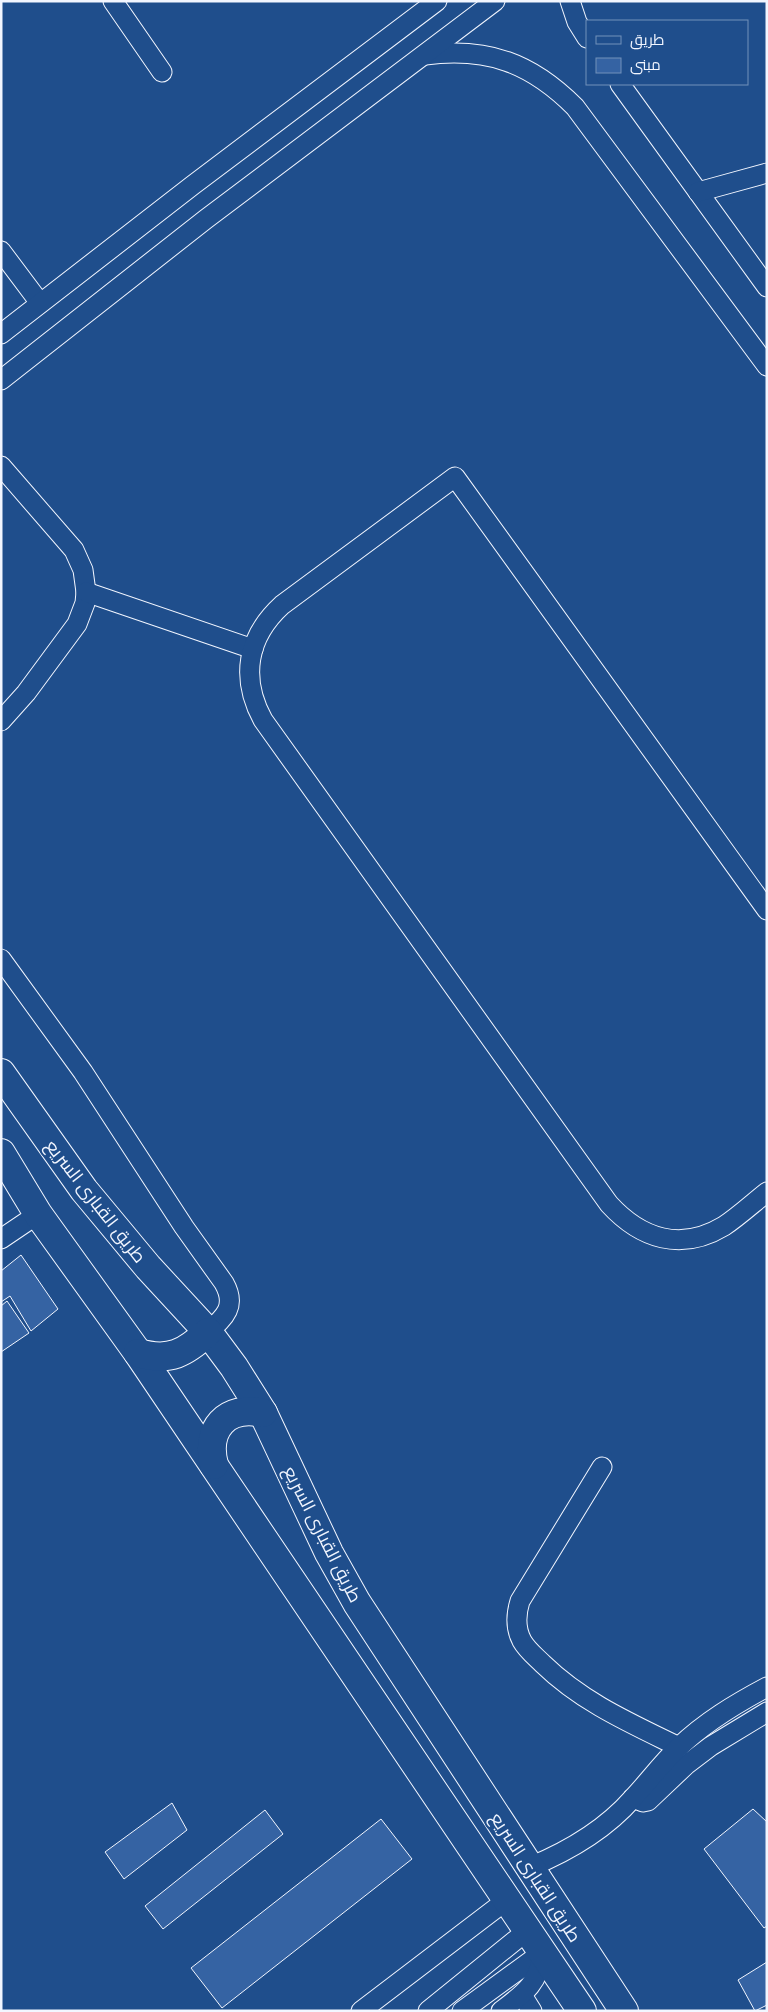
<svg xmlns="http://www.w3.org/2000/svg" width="768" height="2012" viewBox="0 0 768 2012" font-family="'IBM Plex Sans',Cairo,sans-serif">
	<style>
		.building { fill: #3563a3; stroke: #f2f6ff }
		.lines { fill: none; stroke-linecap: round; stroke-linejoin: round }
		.minor-casing { stroke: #f2f6ff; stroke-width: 21 }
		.highway-casing { stroke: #f2f6ff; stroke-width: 30 }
		.minor { stroke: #1f4e8c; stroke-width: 19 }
		.highway { stroke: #1f4e8c; stroke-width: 28 }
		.labels { text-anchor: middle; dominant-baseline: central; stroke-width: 4; stroke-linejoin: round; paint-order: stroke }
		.street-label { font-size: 18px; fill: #f2f6ff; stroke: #1f4e8c }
	</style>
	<rect width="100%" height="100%" fill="#1f4e8c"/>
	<g class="building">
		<path d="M21,1255l37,54 -27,22 -21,-35 -9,6v-31z"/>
		<path d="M7,1301l22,32 -28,19v-46z"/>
		<path d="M172,1803l15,27 -63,49 -19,-27z"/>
		<path d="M753,1809l14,13v104l-3,2 -60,-79z"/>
		<path d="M265,1810l18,24 -120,95 -18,-23z"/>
		<path d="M381,1819l31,40 -190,149 -31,-40z"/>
		<path d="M767,1962v43l-12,6 -17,-31z"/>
	</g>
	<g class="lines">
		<g class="minor-casing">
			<g id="minor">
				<path d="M113,1l49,71"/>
				<path d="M570,1l7,21 10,16"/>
				<path d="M425,55c63,-8 106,8 150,52l192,259"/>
				<path d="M620,84l147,203"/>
				<path d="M698,192l69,-19"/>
				<path d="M1,251l39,52"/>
				<path d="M1,334l192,-149 244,-184"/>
				<path d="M1,380l205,-161 289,-218"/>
				<path d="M1,466l73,84 9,20 3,22 -1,11 -8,21 -51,69 -25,28"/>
				<path d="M86,592l167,57"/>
				<path d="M767,910l-312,-433 -173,128c-35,32 -42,73 -19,115l346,484c32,35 72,48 115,22 15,-10 29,-23 43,-34"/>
				<path d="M1,959l82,113 101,155 40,56c13,23 1,34 -16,49"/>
				<path d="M1,1239l37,-25"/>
				<path d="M602,1467l-82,134c-4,13 -5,27 2,40 5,9 14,16 21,23 39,38 87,59 136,83"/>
				<path d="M633,1798l10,4 5,-1 38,-36 25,-19 56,-34"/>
				<path d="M530,1867c39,-16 75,-37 103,-69 16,-17 29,-35 46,-51 26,-25 56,-43 88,-60"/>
				<path d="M522,1995l10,16"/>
				<path d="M361,2011l147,-112"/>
				<path d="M428,2011l100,-81"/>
				<path d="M462,2011l81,-59"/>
				<path d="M501,2011c24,-18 38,-28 42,-59"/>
			</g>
		</g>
		<g class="highway-casing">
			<g id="highway">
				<path d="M1,1073l83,117 64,77 60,65 26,35 29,46 66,140 28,50 267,408"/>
				<path d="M1,1153l37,61 100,139 444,658"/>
				<path d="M138,1353c32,9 47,0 70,-21"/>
				<path d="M214,1465c-9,-36 12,-60 49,-52"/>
			</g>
		</g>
		<use href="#minor" class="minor"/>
		<use href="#highway" class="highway"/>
	</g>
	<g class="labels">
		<g class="street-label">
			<text transform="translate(96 1201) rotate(52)">طريق القبارى السريع</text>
			<text transform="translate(323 1534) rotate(63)">طريق القبارى السريع</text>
			<text transform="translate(536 1877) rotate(57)">طريق القبارى السريع</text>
		</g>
	</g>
	<rect width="768" height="2012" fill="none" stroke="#f2f6ff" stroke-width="5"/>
	<rect x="586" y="20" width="162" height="65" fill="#1f4e8c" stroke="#7391ba"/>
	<rect x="596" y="36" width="25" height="8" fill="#1f4e8c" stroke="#7391ba"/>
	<text x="630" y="45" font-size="15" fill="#f2f6ff">طريق</text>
	<rect x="596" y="58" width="25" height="15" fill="#3563a3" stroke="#7391ba"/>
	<text x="630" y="70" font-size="15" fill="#f2f6ff">مبنى</text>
</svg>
